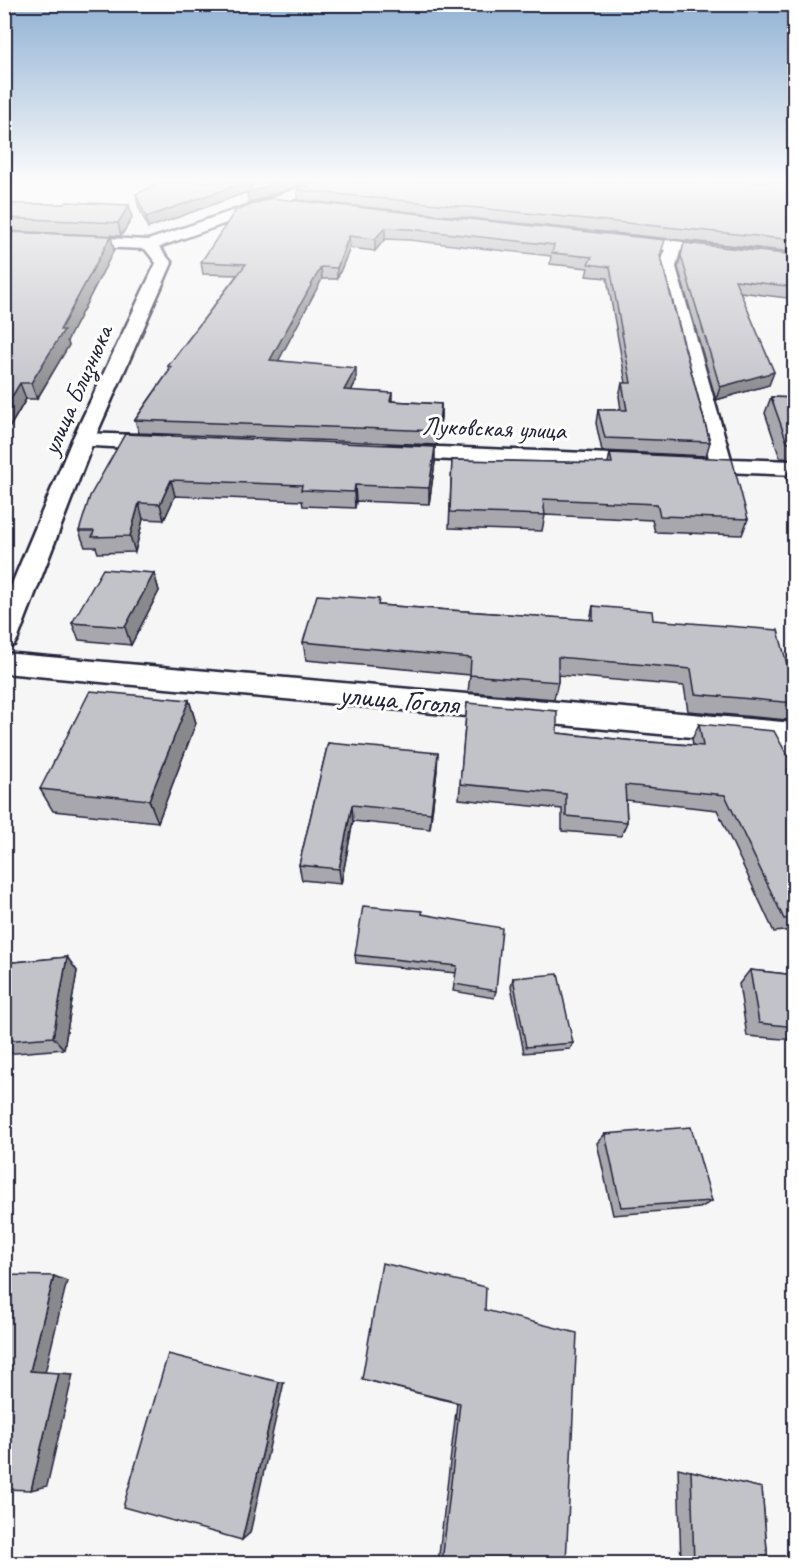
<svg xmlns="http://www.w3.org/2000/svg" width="799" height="1568" viewBox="0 0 799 1568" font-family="Caveat,sans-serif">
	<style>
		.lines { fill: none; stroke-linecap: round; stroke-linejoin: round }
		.minor-casing { stroke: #22223b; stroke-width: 5 }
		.tertiary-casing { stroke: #22223b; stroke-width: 5 }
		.minor { fill: #fff; fill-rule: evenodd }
		.tertiary { fill: #fff; fill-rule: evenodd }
		.wall { fill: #a7a7ad; stroke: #22223b; stroke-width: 1.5 }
		.shaded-wall { fill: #88888d; stroke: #22223b; stroke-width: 1.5 }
		.building { fill: #c2c2c9; stroke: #22223b; stroke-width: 1.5 }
		.labels { text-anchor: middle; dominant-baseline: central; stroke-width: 6; stroke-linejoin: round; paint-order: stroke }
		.far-street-label { font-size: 26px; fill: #22223b; stroke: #fff }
		.street-label { font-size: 30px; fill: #22223b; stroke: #fff }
	</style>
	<rect width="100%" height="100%" fill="#f6f6f7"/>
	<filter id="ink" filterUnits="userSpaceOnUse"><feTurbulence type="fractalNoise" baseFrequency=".0167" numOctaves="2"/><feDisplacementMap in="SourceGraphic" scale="12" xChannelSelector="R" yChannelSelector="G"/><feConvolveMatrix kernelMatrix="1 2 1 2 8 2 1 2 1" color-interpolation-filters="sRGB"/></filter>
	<g filter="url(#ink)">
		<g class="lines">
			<g class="minor-casing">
				<g id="minor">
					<path d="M619,235l175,19v10l-114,-13 -4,16 55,192 63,2v14l-411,-18 -3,-5 3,-5 8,-2 318,13 -49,-191 5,-17 -51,-7 -3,-3z"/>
					<path d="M83,433l83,3 8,2 3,5 -3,5 -8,2 -91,-5 -3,-5 3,-5z"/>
					<path d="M4,653l790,70v57l-11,-3 -16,-33 -763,-71z"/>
				</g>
			</g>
			<g class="tertiary-casing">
				<path id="tertiary" d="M316,182h19l-2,3 -174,62 13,16 -78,177 -76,198 -4,7 -10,2v-44l68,-163 84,-177 -11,-14 -141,-6v-10l144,7z"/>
			</g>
			<use href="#minor" class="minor"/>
			<use href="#tertiary" class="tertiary"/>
		</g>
		<g class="wall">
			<path d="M163,182h146l-60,21 -1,-11 -100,36 -10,-23 -2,-11z"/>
			<path d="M795,182v71l-1,-1 -496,-52 -1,-10z"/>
			<path d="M271,198l390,59 49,185 -4,14 -104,-5 -6,-28 2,-13h23l-2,-14 3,-13h4l-19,-105 -21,-2 2,-8 -38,-4 1,-8 -142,-16 -24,-1 -10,12 -25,-3 -13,31h-15l-44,81 78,21 -5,10 41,2v8l49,3v13l-4,28 -298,-12 -4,-13 34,-49 -1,-5 69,-91 -34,-1 -2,-12z"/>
			<path d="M4,204l125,1 3,13 -11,18 -117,-5z"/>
			<path d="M4,232l110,18 -47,91 2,4 -32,54h-11l-22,38z"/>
			<path d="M684,243l111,12v44l-55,-7 34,80 -5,13 -53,15 -38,-133z"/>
			<path d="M771,397l24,1v61l-15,-1 -15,-45z"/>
			<path d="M125,434l310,28 -6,42 -73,-3 -1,7 -52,-2 -1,-5 -127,-5 -11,24 -21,-1 -8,33 -37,1 -2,-6h-11l-6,-16z"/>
			<path d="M610,453l138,66 -6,16 -87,-3 -3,-12 -107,-5 -3,16 -93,-3 3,-68 156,3z"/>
			<path d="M793,461h2v42l-9,-26z"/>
			<path d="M154,573l5,18 -28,54 -52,-5 -7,-17z"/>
			<path d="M379,605l211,15 3,-14 60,14 142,75v12l-8,13 -99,-9 -4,-25 -126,-11v7l-4,17 -86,-7 2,-17 -164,-15 -3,-18z"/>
			<path d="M189,700l7,23 -38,99 -105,-11 -13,-22z"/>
			<path d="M467,703l90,30 78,8 58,4 -1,-6 7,-15 96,40v22h-3l3,10v134l-21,2 -57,-122 -91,-10 1,22 -6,14 -59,-5v-22l-103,-10z"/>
			<path d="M328,743l109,27 -7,59 -77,-8 -12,63 -39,-4 -3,-15z"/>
			<path d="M422,914l74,77 -2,7 -41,-7 3,-18 -100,-10 -1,-8z"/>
			<path d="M67,957l10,14 -13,78 -60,5v-91z"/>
			<path d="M750,970l45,5v65l-48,-4 -8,-52z"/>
			<path d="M513,978l60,65 -3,6 -46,4 -13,-67z"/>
			<path d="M605,1134l107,67 -12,7 -87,7 -16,-72z"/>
			<path d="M485,1310l81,253h-128l19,-160 -95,-24z"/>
			<path d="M678,1468l84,20 6,75h-87z"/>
		</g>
		<g class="shaded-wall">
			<path d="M246,182h11l1,6 -110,40 -2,-11z"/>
			<path d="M279,182h30l-60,21 -2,-10z"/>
			<path d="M129,205l3,13 -11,18 -3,-13z"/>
			<path d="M385,228v11l-10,12v-12z"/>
			<path d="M111,236l3,14 -47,91 2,4 -32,54 -6,-16z"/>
			<path d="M349,236l1,12 -13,31v-11z"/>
			<path d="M321,267l1,12 -50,94 -2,-13z"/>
			<path d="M356,368v13l-11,22 -1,-13z"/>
			<path d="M774,372l-5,13 -53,15 4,-13z"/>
			<path d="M20,383l6,16 -22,38v-27z"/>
			<path d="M441,404v13l-4,28 1,-14z"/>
			<path d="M435,447v15l-6,42v-16z"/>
			<path d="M171,480l4,16 -11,24 -4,-16z"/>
			<path d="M355,485l1,16 -1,7 -1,-16z"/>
			<path d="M139,503l4,16 -8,33 -5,-16z"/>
			<path d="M154,573l5,18 -28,54 -6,-18z"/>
			<path d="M189,700l7,23 -38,99 -9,-22z"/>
			<path d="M438,753l-1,17 -7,59 1,-16z"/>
			<path d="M352,805l1,16 -12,63 -2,-15z"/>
			<path d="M67,957l10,14 -13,78 -11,-12z"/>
			<path d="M54,1276l13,5 -22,92 -15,-2z"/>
			<path d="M59,1373l14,1 -26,112 -16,4z"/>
			<path d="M279,1382h5l-34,151 -8,7z"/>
		</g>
		<g class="building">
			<path d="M163,182h83l-100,35 -10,-23z"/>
			<path d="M254,182h25l-32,11z"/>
			<path d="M320,182h475v58l-498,-50z"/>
			<path d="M271,198l394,42 -5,16 50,186 -105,-4 -7,-28h29l-5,-27h9l-21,-116 -22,-3 4,-7 -40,-4 2,-8 -145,-16 -24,-1 -10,11 -26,-3 -12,32 -16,-1 -51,93 86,8 -12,22 48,3 -2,8 51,3 -3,27 -303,-11 37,-53 -4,-1 78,-102 -45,-2 34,-51z"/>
			<path d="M67,202l62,3 -11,18 -114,-5v-14h60z"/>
			<path d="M4,232l107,4 -51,94h4l-33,53h-11l-16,27z"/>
			<path d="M684,243l111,12v32l-60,-7 39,92 -54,15 -39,-131z"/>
			<path d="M771,397l24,1v44h-8z"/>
			<path d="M125,434l310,13 -6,41 -74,-3 -1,7 -53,-2 1,-5 -131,-5 -11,24 -21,-1 -9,33 -38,1 2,-6h-15l11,-35z"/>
			<path d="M610,453l122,6 16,60 -88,-3 -3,-12 -114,-5 2,16 -95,-3 2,-52 160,3z"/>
			<path d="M103,569l51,4 -29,54 -53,-4z"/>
			<path d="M317,595l62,4 -1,6 215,15v-14l59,5 1,9 125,10 17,65v8l-100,-9 -4,-25 -133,-12v25l-88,-7 1,-17 -168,-16z"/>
			<path d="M90,691l99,9 -40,100 -109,-11z"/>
			<path d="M467,703l90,8v22l78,8 68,5 -4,-22 75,7 18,33h3v6l-7,-1 7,27v122l-11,1 -59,-124 -100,-10 2,37 -61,-6v-22l-106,-10z"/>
			<path d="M328,743l110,10 -7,60 -79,-8 -13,64 -40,-4z"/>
			<path d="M363,906l59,5v3l80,14 -6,63 -42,-7 3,-18 -102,-11z"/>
			<path d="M67,957l-14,80 -49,4v-78z"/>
			<path d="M750,970l45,5v52l-36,-4z"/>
			<path d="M558,974l15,69 -47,4 -13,-69z"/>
			<path d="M691,1127l21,74 -91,6 -16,-73z"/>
			<path d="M382,1263l104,24 -1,23 92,23 -11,230h-124l18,-160 -98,-24z"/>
			<path d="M4,1275l50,1 -24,95 29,2 -28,117 -27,-1z"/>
			<path d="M168,1354l111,28 -37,158 -119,-33z"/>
			<path d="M691,1471l71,17 6,75h-74z"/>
		</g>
	</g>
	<linearGradient id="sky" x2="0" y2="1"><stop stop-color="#91b2d4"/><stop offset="0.45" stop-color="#fbfbfb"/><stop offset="1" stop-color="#fbfbfb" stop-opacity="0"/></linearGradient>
	<rect width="799" height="401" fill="url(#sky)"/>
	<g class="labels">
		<g class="far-street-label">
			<text transform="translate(77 390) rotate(-66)">улица Близнюка</text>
			<text transform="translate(494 428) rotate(2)">Луковская улица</text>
		</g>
		<g class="street-label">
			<text transform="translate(399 699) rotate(5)">улица Гоголя</text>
		</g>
	</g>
	<rect width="799" height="1568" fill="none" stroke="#fff" stroke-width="24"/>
	<rect x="12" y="12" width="775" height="1544" fill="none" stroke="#22223b" stroke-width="2" filter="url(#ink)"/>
</svg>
